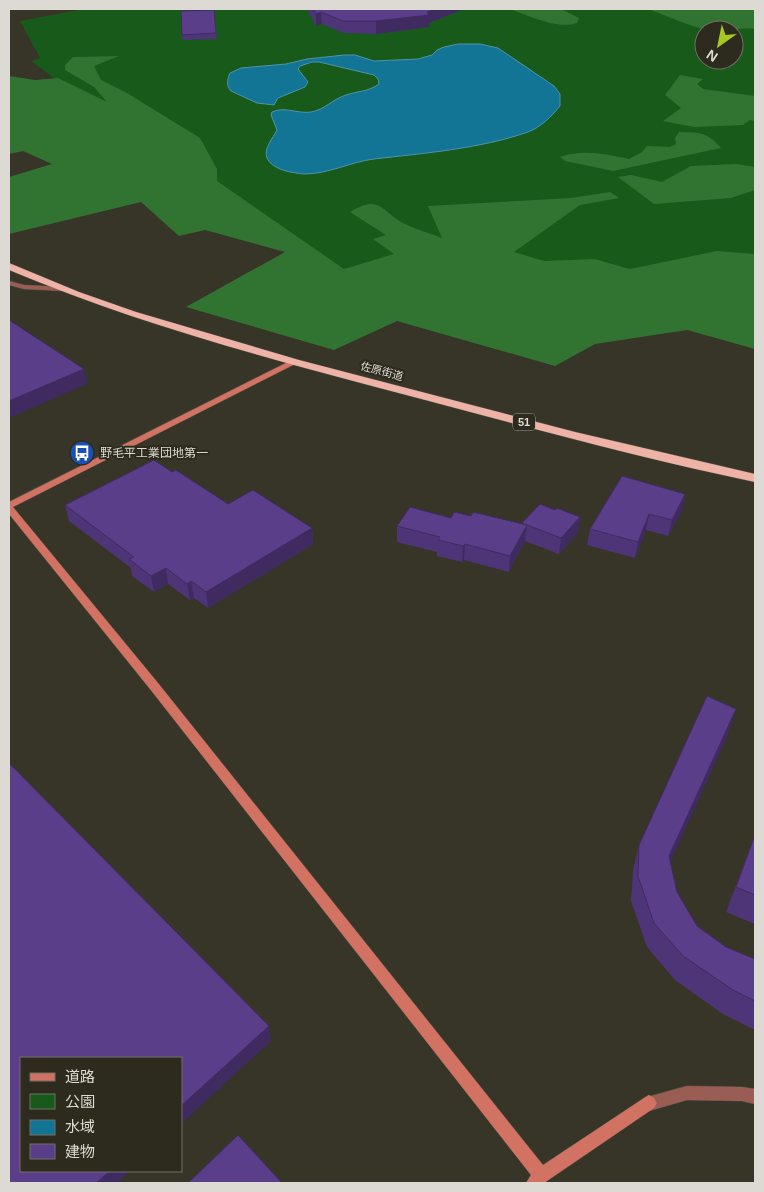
<svg xmlns="http://www.w3.org/2000/svg" width="764" height="1192" viewBox="0 0 764 1192" font-family="Helvetica,'Noto Sans JP',sans-serif">
	<style>
		.green { fill: #175a1a; fill-rule: evenodd }
		.forest { fill: #317431 }
		.water { fill: #137596; stroke: #4f93a8 }
		.lines { fill: none; stroke-linecap: round; stroke-linejoin: round }
		.street-casing { stroke: #555247; stroke-width: 1 }
		.secondary-casing { stroke: #555247; stroke-width: 1 }
		.highway-casing { stroke: #555247; stroke-width: 1 }
		.street { fill: #9a5d53; fill-rule: evenodd }
		.secondary { fill: #d27263; fill-rule: evenodd }
		.highway { fill: #eeb2a7; fill-rule: evenodd }
		.wall { fill: #4e3577 }
		.shaded-wall { fill: #402b61 }
		.building { fill: #5b3e8a; stroke: #402b61 }
		.labels { text-anchor: middle; dominant-baseline: central; stroke-width: 4; stroke-linejoin: round; paint-order: stroke }
		.far-street-label { font-size: 11px; fill: #dcdad2; stroke: #2d2a1e }
		.shield { fill: #2d2a1e; stroke: #a8a59c; stroke-width: 1 }
		.shield-label { font-size: 11px; font-weight: bold; fill: #dcdad2 }
		.poi-label { font-size: 12px; fill: #dcdad2; stroke: #2d2a1e; text-anchor: start }
	</style>
	<rect width="100%" height="100%" fill="#373428"/>
	<path class="green" d="M84,9h671v253l-94,12 -332,10 -298,-223 9,-3 -20,-37zM704,30h30v30h-30z"/>
	<g class="forest">
		<path d="M509,9h52l18,9 -2,5c-20,7 -49,-8 -68,-14z"/>
		<path d="M648,9h107v20c-16,-2 -31,4 -47,1 -20,-4 -40,-14 -60,-21z"/>
		<path d="M119,56l-25,10 7,14 26,13 73,45 17,31v12l127,88 50,-15 -21,-15 13,-4 -36,-23c31,-19 31,0 55,12 12,6 25,9 37,14l-14,-32 143,-8 39,-6 9,6 -39,7 -66,47 30,9 50,-2 36,10 87,-18 38,3v95l-68,-19 -92,14 -40,22 -158,-45 -63,29 -148,-43 99,-55 -80,-22 -26,6 -38,-34 -132,32v-57l43,-13 -29,-13 -14,3v-78l26,4 23,-2 49,24 -13,-15 -29,-17v-5l8,-8z"/>
		<path d="M680,75l23,4 -6,5 6,5 52,7v25l-5,-1 -7,5 -49,2 -31,-6 18,-13 -16,-13z"/>
		<path d="M679,132c22,1 27,-1 42,16l-108,23 -48,-10 -5,-4c22,-8 47,-3 69,2l13,-7 5,-6 23,1 6,-3 -1,-6z"/>
		<path d="M736,164l19,3v23l-24,8 -77,6 -36,-27 13,-2 31,7 29,-16z"/>
	</g>
	<path class="water" d="M458,44h22l18,4 56,38 6,8v12c-9,11 -19,21 -32,26 -49,17 -103,21 -154,27 -24,3 -45,15 -70,15 -11,-1 -32,-4 -37,-16 -4,-9 6,-20 10,-28l-6,-15 1,-3c13,-6 25,2 39,0 13,-2 22,-13 35,-17 11,-4 22,-3 33,-11l-1,-5 -4,-4 -55,-13h-7l-12,4 -2,3 10,13 -3,5 -27,11 -4,7 -17,-2 -26,-12c-5,-6 -4,-11 -1,-18l11,-5 45,-4 21,-5 37,-4h11l19,6 44,-2 14,-4 5,-5 7,-3z"/>
	<g class="lines">
		<g class="street-casing">
			<g id="street">
				<path d="M9,281l15,4 40,2 3,2 -3,2 -40,-2 -15,-4z"/>
				<path d="M687,1086l55,1 13,2v15l-13,-3 -55,-1 -38,11 -5,-3 -3,-5 3,-5z"/>
			</g>
		</g>
		<g class="secondary-casing">
			<path id="secondary" d="M292,360h6l1,2 -286,145 145,176 385,482 101,-67 5,-3 5,3 3,5 -3,5 -110,75h-18l5,-8 -381,-486 -141,-175v-12z"/>
		</g>
		<g class="highway-casing">
			<path id="highway" d="M9,263l70,29 57,20 163,48 276,72 180,42v8c-114,-24 -228,-55 -341,-85 -137,-36 -274,-72 -405,-127z"/>
		</g>
		<use href="#street" class="street"/>
		<use href="#secondary" class="secondary"/>
		<use href="#highway" class="highway"/>
	</g>
	<g class="wall">
		<path d="M307,9h157l-35,14v4l-53,7 -33,-1 -21,-9 -6,2z"/>
		<path d="M214,10l3,29 -35,1v-5z"/>
		<path d="M172,472l56,32 84,24 1,16 -105,64 -14,-10 -4,2 -22,-16 -14,8 -22,-16 -1,-8 -62,-47 -4,-16z"/>
		<path d="M685,494l-3,16 -14,26 -22,-6 -11,28 -48,-13 3,-16z"/>
		<path d="M555,510l25,7 -2,16 -19,21 -34,-13 -16,31 -45,-12 -2,2 -25,-6v-4l-40,-10v-16l54,-8 20,-2 51,8v-1z"/>
		<path d="M728,734l-58,128 7,30 20,34 29,21 29,12v71l-32,-16 -48,-34 -28,-33 -16,-46 2,-31 6,-25z"/>
		<path d="M755,835v89l-29,-12z"/>
	</g>
	<g class="shaded-wall">
		<path d="M435,9h29l-35,14v4l-53,7v-13l51,-9z"/>
		<path d="M321,12l1,12 -6,2v-12z"/>
		<path d="M84,369l3,15 -78,34v-17z"/>
		<path d="M685,494l-3,16 -14,26 4,-16z"/>
		<path d="M649,514l-3,16 -11,28 3,-16z"/>
		<path d="M580,517l-2,16 -19,21 2,-16z"/>
		<path d="M527,525l-2,16 -16,31 1,-16z"/>
		<path d="M312,528l1,16 -105,64 -2,-16z"/>
		<path d="M465,544l-1,16 -2,2 1,-16z"/>
		<path d="M166,568l2,16 -14,8 -3,-16z"/>
		<path d="M191,581l3,17 -4,2 -3,-16z"/>
		<path d="M736,709l-8,25 -66,147 7,-25z"/>
		<path d="M269,1026l2,15 -90,83v-18z"/>
		<path d="M110,1171h20l-13,12h-21z"/>
	</g>
	<g class="building">
		<path d="M313,9h122l-8,3 2,3 -53,6h-33l-22,-9 -5,2z"/>
		<path d="M214,10l2,23 -34,2 -1,-24z"/>
		<path d="M9,320l75,49 -75,32z"/>
		<path d="M154,460l18,12 4,-2 52,34 25,-14 59,38 -106,64 -15,-11 -4,3 -21,-16 -15,8 -22,-17 5,-2 -69,-52z"/>
		<path d="M622,476l63,18 -13,26 -23,-6 -11,28 -48,-13z"/>
		<path d="M540,504l15,6 2,-2 23,9 -19,21 -39,-15z"/>
		<path d="M410,507l41,11 3,-6 17,4 2,-4 54,13 -17,31 -45,-12 -2,2 -25,-6 2,-3 -43,-11z"/>
		<path d="M707,696l29,13 -67,147 8,36 20,34 29,21 29,12v42l-22,-11 -50,-34 -29,-33 -16,-47 1,-31z"/>
		<path d="M9,763l260,263 -88,80v-48h-160v113h89l-14,12h-87z"/>
		<path d="M755,835v60l-19,-8z"/>
		<path d="M238,1135l44,48h-94z"/>
	</g>
	<defs>
		<g id="bus-disc" transform="scale(1.25)"><circle r="9.5" fill="#1a4fb4" stroke="#2d2a1e"/><path d="M-5-6H5V4H4V6H2V4H-2V6H-4V4H-5ZM-3.5-4V0h7V-4ZM-3.5 1.2v1.5H-2V1.2ZM2 1.2v1.5H3.5V1.2Z" fill="#fff"/></g>
	</defs>
	<g fill-rule="evenodd">
		<use href="#bus-disc" x="82" y="453"/>
	</g>
	<g class="labels">
		<g class="far-street-label">
			<text transform="translate(382 371) rotate(15)">佐原街道</text>
		</g>
		<rect class="shield" x="513" y="413.5" width="22" height="17" rx="4"/>
		<g class="shield-label">
			<text x="524" y="422">51</text>
		</g>
		<g class="poi-label">
			<text x="100" y="453">野毛平工業団地第一</text>
		</g>
	</g>
	<rect width="764" height="1192" fill="none" stroke="#dcdad2" stroke-width="20"/>
	<rect x="20" y="1057" width="162" height="115" fill="#2d2a1e" stroke="#737066"/>
	<rect x="30" y="1073" width="25" height="8" fill="#d27263" stroke="#737066"/>
	<text x="65" y="1082" font-size="15" fill="#dcdad2">道路</text>
	<rect x="30" y="1094" width="25" height="15" fill="#175a1a" stroke="#737066"/>
	<text x="65" y="1107" font-size="15" fill="#dcdad2">公園</text>
	<rect x="30" y="1120" width="25" height="15" fill="#137596" stroke="#737066"/>
	<text x="65" y="1132" font-size="15" fill="#dcdad2">水域</text>
	<rect x="30" y="1144" width="25" height="15" fill="#5b3e8a" stroke="#737066"/>
	<text x="65" y="1157" font-size="15" fill="#dcdad2">建物</text>
	<g transform="translate(719 45) rotate(213)"><circle r="24" fill="#2d2a1e" stroke="#737066"/>
	<path d="M0-4L9 19L0 12L-9 19Z" fill="#a6c821"/>
	<text y="-8" font-size="14" font-weight="bold" text-anchor="middle" fill="#dcdad2">N</text>
	</g>
</svg>
